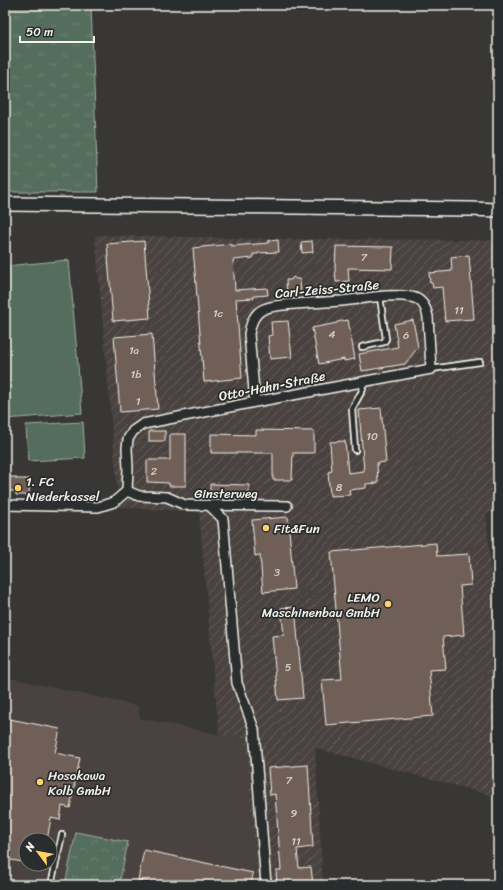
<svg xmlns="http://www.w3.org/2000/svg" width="503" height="890" viewBox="0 0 503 890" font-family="Sriracha,sans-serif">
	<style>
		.built { fill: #484340; fill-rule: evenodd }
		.industrial { fill: url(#industrial-furrows) }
		.grass { fill: url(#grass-tufts); stroke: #a4afa2 }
		.park { fill: url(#park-crowns); stroke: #a4afa2 }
		.garden { fill: #546d5c; stroke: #a4afa2 }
		.building { fill: #6f5e57; stroke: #f4f1e8 }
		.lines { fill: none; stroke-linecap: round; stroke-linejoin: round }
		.service-casing { stroke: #f4f1e8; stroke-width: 8 }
		.minor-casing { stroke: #f4f1e8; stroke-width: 12 }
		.secondary-casing { stroke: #f4f1e8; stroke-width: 16 }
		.service { stroke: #2a2d2e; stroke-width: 4.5 }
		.minor { stroke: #2a2d2e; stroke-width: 9 }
		.secondary { stroke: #2a2d2e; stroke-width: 13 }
		.poi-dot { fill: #ffd166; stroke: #2a2d2e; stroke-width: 1.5 }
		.labels { text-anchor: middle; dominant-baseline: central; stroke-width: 3.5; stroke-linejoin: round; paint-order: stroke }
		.number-label { font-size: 11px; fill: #d3ccc4 }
		.street-label { font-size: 13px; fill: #f4f1e8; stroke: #2a2d2e }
		.poi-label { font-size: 13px; fill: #f4f1e8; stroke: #2a2d2e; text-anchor: start }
	</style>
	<defs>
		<pattern id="industrial-furrows" width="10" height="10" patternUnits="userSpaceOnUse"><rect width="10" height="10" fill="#484340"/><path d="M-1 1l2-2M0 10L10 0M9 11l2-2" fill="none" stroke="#635f5c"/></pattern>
		<pattern id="grass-tufts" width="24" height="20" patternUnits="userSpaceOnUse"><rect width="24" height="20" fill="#546d5c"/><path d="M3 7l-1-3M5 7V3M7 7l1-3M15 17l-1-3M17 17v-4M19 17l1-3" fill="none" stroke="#6d8273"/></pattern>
		<pattern id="park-crowns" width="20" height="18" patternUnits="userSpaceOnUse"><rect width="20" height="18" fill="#546d5c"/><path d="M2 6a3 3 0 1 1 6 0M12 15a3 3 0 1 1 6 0" fill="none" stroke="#6d8273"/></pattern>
	</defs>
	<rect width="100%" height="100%" fill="#383736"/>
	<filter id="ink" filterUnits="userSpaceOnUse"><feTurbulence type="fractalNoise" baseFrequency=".025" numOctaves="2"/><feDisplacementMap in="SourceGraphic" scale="8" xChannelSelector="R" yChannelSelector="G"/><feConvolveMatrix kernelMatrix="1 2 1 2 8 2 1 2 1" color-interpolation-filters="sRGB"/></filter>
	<g filter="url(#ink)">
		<path class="built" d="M5,677l133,29 2,12 105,22 12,145h-252zM26,840h24v24h-24z"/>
		<path class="industrial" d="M95,235l183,4 196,1 24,1v272h-12l12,138v146l-183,-49 8,137h-66l-12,-145 -26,-5 -20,-223 -80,-5z"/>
		<path class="grass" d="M5,5h86l7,187h-93z"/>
		<path class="park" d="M76,832l52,10 -9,43h-54z"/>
		<g class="garden">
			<path d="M69,260l13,153 -77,6v-153z"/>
			<path d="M83,422l2,36 -57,3 -2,-36z"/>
		</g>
		<g class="building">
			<path d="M278,240l1,12 -21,1v1h-5v4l-20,2 2,30 32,-2 1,7 -14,1v2l-18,1 6,79 -38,4 -11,-134 38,-4v2l38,-3 -1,-2z"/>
			<path d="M144,241l6,77 -37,3 -6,-77z"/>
			<path d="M312,241l1,11 -11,1 -1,-11z"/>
			<path d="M336,246l57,1 -1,22 -44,-1 1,13 -13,1 -1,-14z"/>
			<path d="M469,255l5,64 -29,2 -3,-34 -9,1 -1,-5h-2l-1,-10 23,-2 -1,-14z"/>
			<path d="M293,277l3,2h4l1,15 -14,1 -1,-15h5z"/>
			<path d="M348,320l7,39 -11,2v-2l-25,5 -7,-36 25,-5v-1z"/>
			<path d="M413,320l5,27 -13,17 -43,7 -3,-17 39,-7 -4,-23z"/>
			<path d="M288,321l4,36 -22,2 -2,-23 4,-1 -1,-13z"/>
			<path d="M152,334l6,75 -38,3 -6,-75z"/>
			<path d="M381,408l5,54 -9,1 1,20 -12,1v4l-17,2 1,5 -20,1 -2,-24 4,-1 -2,-29 15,-1 3,32 16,-2 -5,-61z"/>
			<path d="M256,430l58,1v22h-21l-1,27h-19v-27h-62v-19l45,1z"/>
			<rect x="149" y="431" width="16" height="10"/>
			<path d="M170,434h16v52h-17v-3l-22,-1v-22h23z"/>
			<path d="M7,477h9v2h14l-1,16h-13v-4h-9z"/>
			<path d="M210,484l39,1v11h-39z"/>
			<path d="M288,517l6,72 -31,3 -3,-37 -5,1 -3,-36z"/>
			<path d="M436,543l1,13 32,-2 2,31 -11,1 4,49 -21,2 3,32 -17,1 4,46 -107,9 -4,-45 20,-1 -11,-127z"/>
			<path d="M295,607l8,91 -25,2 -6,-64 12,-1 -3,-27z"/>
			<path d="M5,718l55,11 -5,24 25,5 -10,50 -8,-2 -2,14 -9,-2 -4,22h-21v18h-3v4l-18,-3z"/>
			<path d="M308,765l5,82 -16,2 2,19 12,-1 2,18h-36l-1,-15h5l-6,-76 -5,1 -2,-27z"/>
			<path d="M144,850l109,23 -2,12h-87l-26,-5z"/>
		</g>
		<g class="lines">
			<g class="service-casing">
				<g id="service">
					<path d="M362,347l22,-5 2,-3 -6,-42"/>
					<path d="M431,369l49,-7"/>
					<path d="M355,450l-3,-41 11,-20 -2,-7"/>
					<path d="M51,885l11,-50"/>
				</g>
			</g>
			<g class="minor-casing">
				<g id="minor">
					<path d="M127,491l1,-22 -1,-21 1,-9 5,-8 10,-7 112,-22 176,-33 -3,-52c-2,-10 -6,-18 -17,-20 -21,-4 -49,2 -70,4 -16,1 -31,2 -46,3 -10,1 -21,1 -31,5 -10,4 -13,14 -15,25l6,68"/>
					<path d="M127,491l12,5 28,1 18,8 102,1"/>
					<path d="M5,505l93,2 16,-5 13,-11"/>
					<path d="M210,506l13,13 14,164 17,46 12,156"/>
				</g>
			</g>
			<g class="secondary-casing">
				<path id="secondary" d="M5,204l465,5 28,1"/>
			</g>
			<use href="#service" class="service"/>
			<use href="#minor" class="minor"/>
			<use href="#secondary" class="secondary"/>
		</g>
	</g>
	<g class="poi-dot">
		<circle cx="18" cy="488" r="4"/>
		<circle cx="266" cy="528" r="4"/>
		<circle cx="388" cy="604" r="4"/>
		<circle cx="40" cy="782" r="4"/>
	</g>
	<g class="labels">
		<g class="number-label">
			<text x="364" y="257">7</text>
			<text x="459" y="310">11</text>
			<text x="218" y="313">1c</text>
			<text x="332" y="334">4</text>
			<text x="406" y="335">6</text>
			<text x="134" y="350">1a</text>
			<text x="136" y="374">1b</text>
			<text x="138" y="401">1</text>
			<text x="372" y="436">10</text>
			<text x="154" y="471">2</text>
			<text x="339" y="487">8</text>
			<text x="277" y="572">3</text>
			<text x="288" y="667">5</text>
			<text x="289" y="780">7</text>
			<text x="294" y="813">9</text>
			<text x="296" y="841">11</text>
		</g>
		<g class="street-label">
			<text transform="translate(327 289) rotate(-5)">Carl-Zeiss-Straße</text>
			<text transform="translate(272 386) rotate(-11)">Otto-Hahn-Straße</text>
			<text x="226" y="493">Ginsterweg</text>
		</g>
		<g class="poi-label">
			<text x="26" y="481">1. FC<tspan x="26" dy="15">Niederkassel</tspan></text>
			<text x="274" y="528">Fit&amp;Fun</text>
			<text x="380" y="597" text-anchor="end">LEMO<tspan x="380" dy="15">Maschinenbau GmbH</tspan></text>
			<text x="48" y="775">Hosokawa<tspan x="48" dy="15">Kolb GmbH</tspan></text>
		</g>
	</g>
	<rect width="503" height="890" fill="none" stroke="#2a2d2e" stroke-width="20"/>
	<rect x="10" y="10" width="483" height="870" fill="none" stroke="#f4f1e8" stroke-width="1.5" filter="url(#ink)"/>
	<g transform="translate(38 852) rotate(302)"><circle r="19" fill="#2a2d2e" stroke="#7b7b78"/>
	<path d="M0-3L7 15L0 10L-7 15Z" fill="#ffd166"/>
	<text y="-6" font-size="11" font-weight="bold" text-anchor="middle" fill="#f4f1e8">N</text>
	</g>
	<path d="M20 36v6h74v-6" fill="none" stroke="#f4f1e8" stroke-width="2"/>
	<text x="26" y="36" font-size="12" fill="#f4f1e8" stroke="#2a2d2e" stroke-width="3" paint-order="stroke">50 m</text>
</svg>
